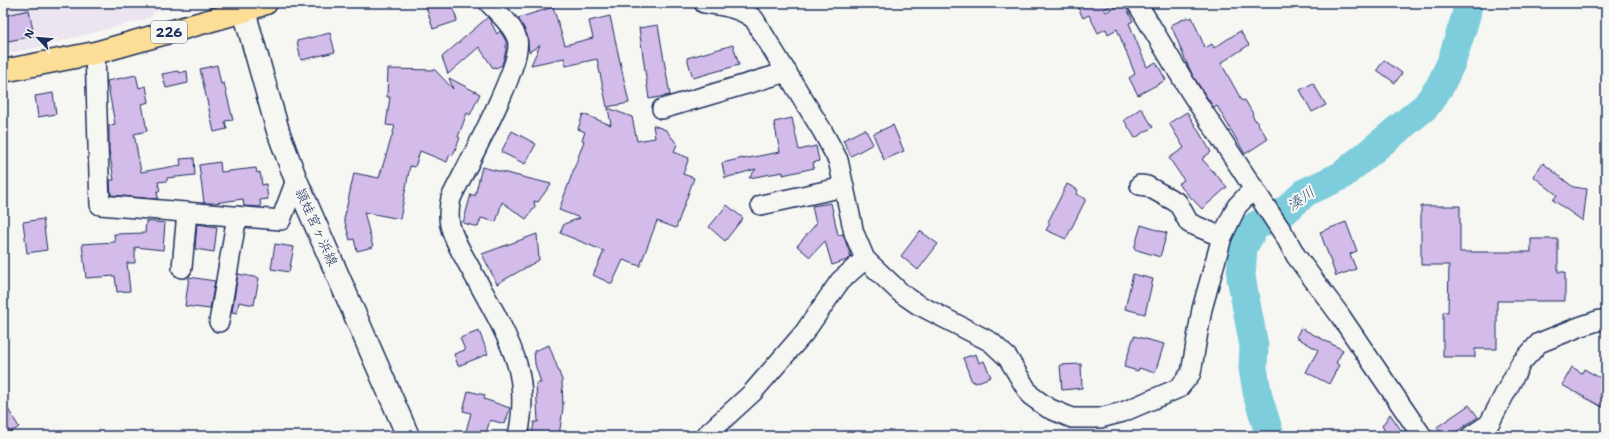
<svg xmlns="http://www.w3.org/2000/svg" width="1609" height="439" viewBox="0 0 1609 439" font-family="'Shantell Sans','Klee One',sans-serif">
	<style>
		.built { fill: #ece4f0 }
		.lines { fill: none; stroke-linecap: round; stroke-linejoin: round }
		.river { stroke: #7ecddc; stroke-width: 29 }
		.building { fill: #d3bbea; stroke: #1b2f5e }
		.minor-casing { stroke: #1b2f5e; stroke-width: 22 }
		.secondary-casing { stroke: #1b2f5e; stroke-width: 25 }
		.trunk-casing { stroke: #1b2f5e; stroke-width: 25 }
		.minor { stroke: #f6f6f2; stroke-width: 19 }
		.secondary { stroke: #f6f6f2; stroke-width: 22 }
		.trunk { stroke: #fcde96; stroke-width: 22 }
		.labels { text-anchor: middle; dominant-baseline: central; stroke-width: 4; stroke-linejoin: round; paint-order: stroke }
		.shield { fill: #f6f6f2; stroke: #5d6b8a; stroke-width: 1 }
		.shield-label { font-size: 13px; font-weight: bold; fill: #1b2f5e }
		.street-label { font-size: 14px; fill: #1b2f5e; stroke: #f6f6f2 }
		.water-label { font-size: 15px; font-style: italic; fill: #34567e; stroke: #f6f6f2 }
	</style>
	<rect width="100%" height="100%" fill="#f6f6f2"/>
	<filter id="ink" filterUnits="userSpaceOnUse"><feTurbulence type="fractalNoise" baseFrequency=".025" numOctaves="2"/><feDisplacementMap in="SourceGraphic" scale="8" xChannelSelector="R" yChannelSelector="G"/><feConvolveMatrix kernelMatrix="1 2 1 2 8 2 1 2 1" color-interpolation-filters="sRGB"/></filter>
	<g filter="url(#ink)">
		<path class="built" d="M3,3h179l-28,9 -4,6 -124,32 -23,4z"/>
		<g class="lines">
			<path class="river" d="M1270,436l-12,-39 -5,-29 1,-22 -13,-69 2,-30 12,-21 30,-15 21,-19 35,-16 85,-70 14,-20 11,-23 15,-47 2,-13"/>
		</g>
		<g class="building">
			<path d="M425,3h27l5,18 -24,8z"/>
			<path d="M1076,3h41l-13,6 2,3 18,-9 9,18 -4,2 18,44 9,-5 10,18 -28,15 -9,-17 6,-4 -18,-45 -9,5 -2,-5 -8,4 -9,-18 -6,3z"/>
			<path d="M553,7l12,38 28,-7 -4,-17 21,-5 19,87 -22,4 -10,-48 -31,7 -2,-8 -33,7 9,-20 -11,7 -2,-17 -9,-17z"/>
			<path d="M29,10l5,26 -31,6v-26z"/>
			<path d="M488,17l9,17 3,-3 6,10v9l-4,15 -6,3 -1,-1 -2,1 -14,-21 -31,27 -6,-17z"/>
			<path d="M1188,17l1,2 3,-2 13,31 7,-4 2,4 26,-17 9,14 -28,18 21,38 3,-1 8,14 -1,1 16,24 -23,15 -28,-48 -3,2 -21,-32 -8,-17 -14,-34z"/>
			<path d="M658,25l12,70 -21,4 -10,-71z"/>
			<path d="M330,33l5,19 -34,8 -4,-19z"/>
			<path d="M733,45l6,20 -46,13 -6,-20z"/>
			<path d="M1384,60l18,13 -7,10 -18,-13z"/>
			<path d="M217,65l4,19 3,-1 9,37 -8,1 2,8 -13,3 -14,-63z"/>
			<path d="M388,69l47,1 18,19 -4,-11 31,16 -10,21 -3,-2 -9,24 2,1 -7,17 -3,-1 -3,8 -27,-11 -5,16 -5,-1 -10,53 -36,-7 9,35 -16,4 -3,-12 -4,1 -6,-21 10,-46 25,5 16,-52 -9,-1 4,-28h-3z"/>
			<path d="M178,71l1,2 8,-2 1,12 -22,5 -4,-14z"/>
			<path d="M136,75l3,13 7,-2 3,16 -7,2 5,27 -13,3 7,38 40,-7 -1,-6 14,-1 1,17 -28,3v3l-9,1 2,9h-3l1,7 -1,1 -46,-4 -1,-15h4l-5,-30v-25l6,-1 -8,-43z"/>
			<path d="M1313,83l13,22 -14,7 -12,-22z"/>
			<path d="M53,93l3,21 -18,3 -3,-21z"/>
			<path d="M608,108l24,9 5,24 18,-3 -2,-13 13,5 11,14 -3,8 15,6 -6,16 11,4 -18,50 -19,-7 -17,45 -17,-6 -11,24 -19,-9 11,-24 -44,-18 4,-9 16,-6 -21,-8 25,-69 -2,-1 3,-8 -7,-3 5,-15 28,11z"/>
			<path d="M1141,108l12,19 -18,11 -11,-18z"/>
			<path d="M1187,112l24,40 -9,7 25,28 -25,22 -24,-25 6,-4 -15,-22 15,-10 -15,-25z"/>
			<path d="M792,118l7,32 17,-4 3,15 -6,2 1,5 -31,7v-3l-34,6 7,-9 -31,9 -3,-15 21,-5v1l37,-7 -6,-30z"/>
			<path d="M893,125l11,26 -20,9 -11,-26z"/>
			<path d="M865,129l8,15 -22,12 -8,-16z"/>
			<path d="M512,131l24,13 -11,20 -24,-12z"/>
			<path d="M220,162l1,10 35,-4 1,5 3,-1 2,13 4,-1 2,15 -8,1 1,7 -17,-1 -1,-7 -29,4h-10l-5,-38z"/>
			<path d="M1543,163l30,24 14,2 -4,32 -30,-21 4,-5 -24,-19z"/>
			<path d="M482,167l69,17 -13,18 -4,-1 1,6 -9,12 -24,-17 -6,20 -15,-4 -3,9 -15,-4 8,-29 4,2z"/>
			<path d="M1067,184l11,6 -2,4 10,5 -20,40 -20,-9 4,-7 -2,-1z"/>
			<path d="M831,203l7,32 5,-1 8,23 -4,3 -15,5 -7,-24 -15,16 -13,-11 19,-22 -4,-18z"/>
			<path d="M727,205l16,13 -18,23 -16,-14z"/>
			<path d="M1421,206h39v46h71v-13h27v33h7v29h-68v48h-22v8h-32v-45h5l1,-47h-28z"/>
			<path d="M43,219l4,31 -20,3 -4,-31z"/>
			<path d="M146,221l19,2 -2,27 -28,-3v16h-8l3,28 -13,1 -2,-16 -29,2 -4,-34 33,-2 -1,-8 31,-1z"/>
			<path d="M1346,222l11,29 -7,3 6,15 -20,7 -16,-44z"/>
			<path d="M197,224l20,3 -3,25 -19,-3z"/>
			<path d="M1141,225l26,8 -7,24 -26,-8z"/>
			<path d="M920,231l18,13 -20,26 -17,-14z"/>
			<path d="M537,234l2,26 -42,24 -15,-30z"/>
			<path d="M275,244l19,3 -5,25 -18,-3z"/>
			<path d="M238,274l21,4 -5,27 -15,-3 -2,11 -5,-1z"/>
			<path d="M1133,274l20,5 -8,35 -20,-5z"/>
			<path d="M189,277l26,4 -5,28 -25,-3z"/>
			<path d="M1301,328l42,22 -7,13 3,2 -10,19 -23,-12 12,-22 -22,-13z"/>
			<path d="M479,331l9,23 -30,12 -4,-12 11,-4 -5,-12z"/>
			<path d="M1134,336l30,8 -9,29 -16,-5 -1,3 -14,-4z"/>
			<path d="M549,345l13,35 1,28 -4,28h-27l2,-14h4l-2,-39h5l-6,-19 -1,-13z"/>
			<path d="M976,354l3,9 5,-2 7,16 -16,6 -1,-2 -2,1 -9,-24z"/>
			<path d="M1081,364l1,24 -20,2 -2,-25z"/>
			<path d="M1572,367l10,6 2,-4 20,11 -3,4 5,2v23l-44,-24z"/>
			<path d="M468,391l17,4 -1,4 26,9 -5,16 -15,-4 -5,16h-18l1,-5h-2l5,-18 -8,-2z"/>
			<path d="M3,401l16,26 -15,9h-1z"/>
			<path d="M1469,405l9,12 -28,19h-7l-6,-9z"/>
			<path d="M1390,414l15,22h-17l-6,-10z"/>
		</g>
		<g class="lines">
			<g class="minor-casing">
				<g id="minor">
					<path d="M489,3c9,10 24,22 28,36 8,23 -53,132 -66,159 -2,9 -3,17 -1,27 3,14 12,28 19,41 16,30 38,65 48,98 7,24 6,48 1,72"/>
					<path d="M704,3c18,3 35,4 50,16l69,113 15,28 16,73 11,26 36,34 16,11 74,38 17,16 22,37 18,13 24,10h28l23,-6 56,-24 12,-15 11,-64 20,-72 15,-31 17,-18"/>
					<path d="M1137,3l54,90 94,143 11,20 43,58 83,122"/>
					<path d="M95,53l5,152 181,15 15,-40"/>
					<path d="M662,109l125,-37"/>
					<path d="M1140,185l7,1 31,17 11,20 33,14"/>
					<path d="M761,205l83,-18"/>
					<path d="M182,268l5,-56"/>
					<path d="M219,322l18,-106"/>
					<path d="M705,436l47,-43 52,-60 36,-52 25,-22"/>
					<path d="M1471,436l18,-12 32,-61 18,-20 40,-16 21,-7 6,1"/>
				</g>
			</g>
			<g class="secondary-casing">
				<path id="secondary" d="M244,11l34,120 18,49 112,256"/>
			</g>
			<g class="trunk-casing">
				<path id="trunk" d="M3,71l92,-18 149,-42 22,-8"/>
			</g>
			<use href="#minor" class="minor"/>
			<use href="#secondary" class="secondary"/>
			<use href="#trunk" class="trunk"/>
		</g>
	</g>
	<g class="labels">
		<rect class="shield" x="151" y="21" width="36" height="22" rx="3"/>
		<g class="shield-label">
			<text x="169" y="32">226</text>
		</g>
		<g class="street-label">
			<text transform="translate(317 227) rotate(66)">頴娃宮ヶ浜線</text>
		</g>
		<g class="water-label">
			<text transform="translate(1301 199) rotate(-36)">湊川</text>
		</g>
	</g>
	<rect width="1609" height="439" fill="none" stroke="#f6f6f2" stroke-width="16"/>
	<rect x="8" y="8" width="1593" height="423" fill="none" stroke="#1b2f5e" stroke-width="1.5" filter="url(#ink)"/>
	<g transform="translate(38 38) rotate(296)" stroke="#f6f6f2" stroke-width="3" paint-order="stroke">
	<path d="M0-3L7 15L0 10L-7 15Z" fill="#1b2f5e"/>
	<text y="-6" font-size="11" font-weight="bold" text-anchor="middle" fill="#1b2f5e">N</text>
	</g>
</svg>
